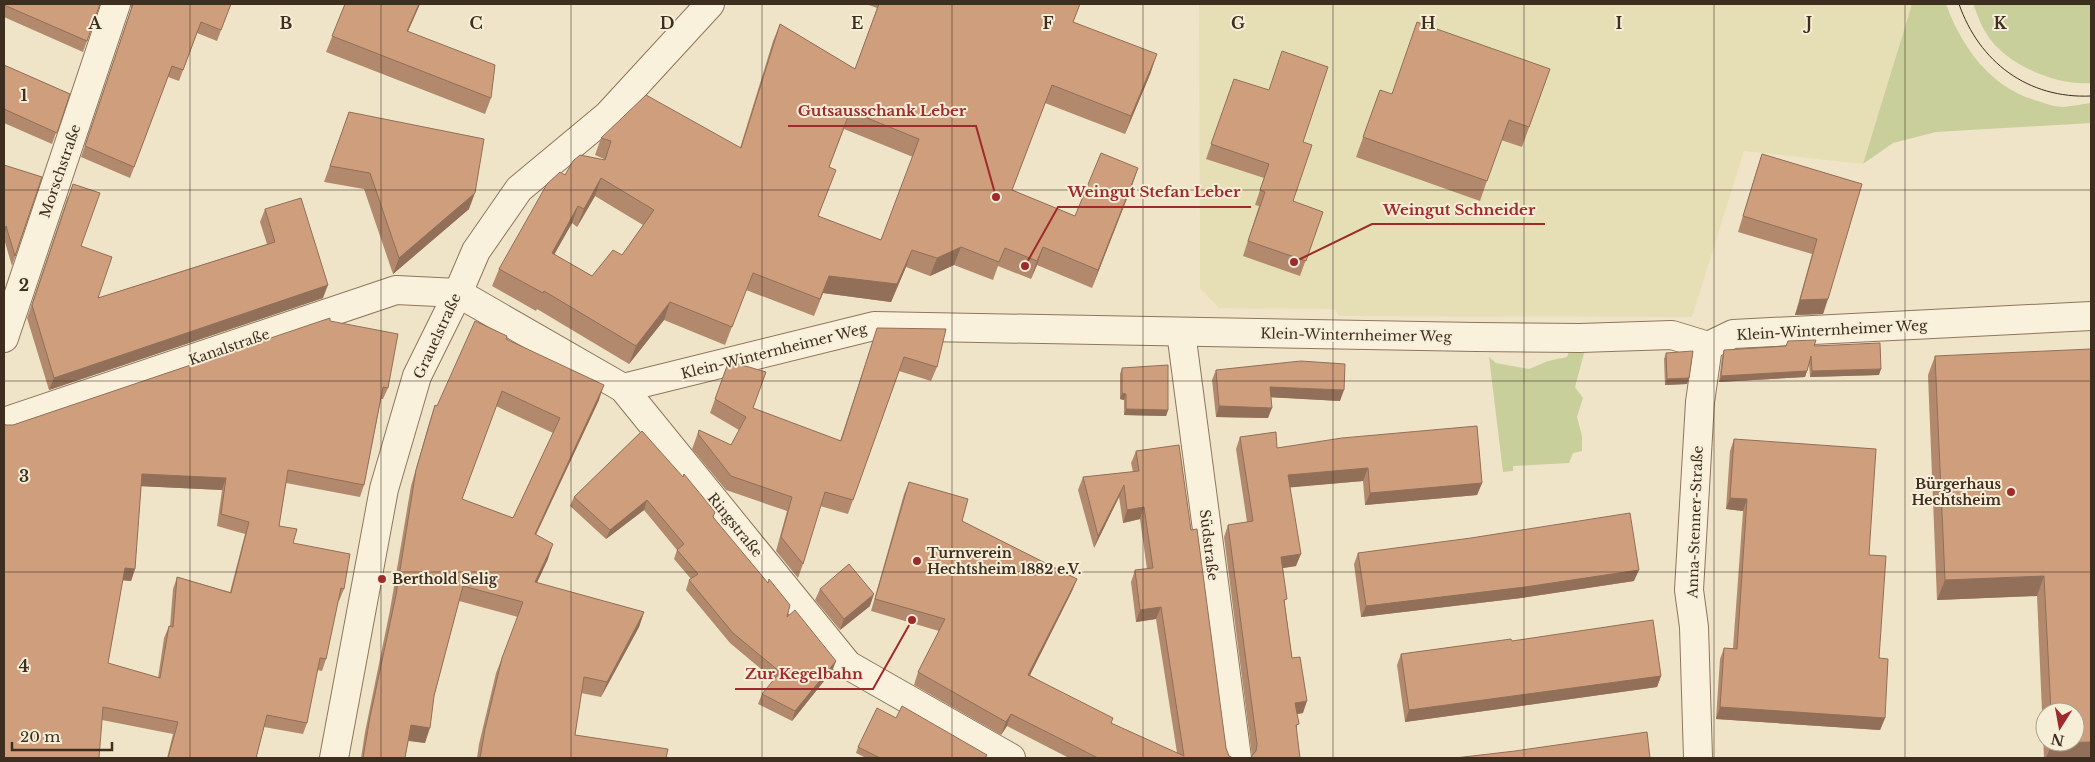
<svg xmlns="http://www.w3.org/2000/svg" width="2095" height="762" viewBox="0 0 2095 762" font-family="'Libre Baskerville',serif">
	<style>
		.farmland { fill: #e6deb5 }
		.green { fill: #c9cf9b }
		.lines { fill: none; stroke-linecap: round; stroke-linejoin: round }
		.minor-casing { stroke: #8d765c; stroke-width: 30 }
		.minor { stroke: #faf1dc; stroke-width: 28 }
		.tram { stroke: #3d2e20; stroke-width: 1 }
		.wall { fill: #b2896c; fill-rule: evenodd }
		.shaded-wall { fill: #916f58 }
		.building { fill: #cf9f7d; stroke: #916f58; fill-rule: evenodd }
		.grid { fill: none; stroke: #3d2e20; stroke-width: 1; stroke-opacity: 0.55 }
		.poi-dot { fill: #9e2a2b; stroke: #f7eed8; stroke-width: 2 }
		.labels { text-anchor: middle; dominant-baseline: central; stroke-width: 4; stroke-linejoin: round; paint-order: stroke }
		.street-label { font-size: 14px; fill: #3d2e20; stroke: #f7eed8 }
		.poi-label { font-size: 14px; font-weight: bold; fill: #3d2e20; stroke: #f7eed8; text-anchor: start }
		.grid-label { font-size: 16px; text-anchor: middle; font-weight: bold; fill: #3d2e20; stroke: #f7eed8; stroke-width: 4; stroke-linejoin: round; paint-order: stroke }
		.leader { fill: none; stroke: #9e2a2b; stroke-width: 2 }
		.callout-dot { fill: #9e2a2b; stroke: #f7eed8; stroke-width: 2 }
		.callout-label { font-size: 15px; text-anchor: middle; font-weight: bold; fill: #9e2a2b; stroke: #f7eed8; stroke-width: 4; stroke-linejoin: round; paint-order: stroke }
	</style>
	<rect width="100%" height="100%" fill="#f0e4c8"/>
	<path class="farmland" d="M1199,4h713l-49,160 -119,-13 -52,166 -353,-1 -4,-7 -116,-1 -19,-20z"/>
	<g class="green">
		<path d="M1912,4h34c16,44 45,84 92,97 8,3 18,6 26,6 9,-1 18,-3 27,-4v20l-155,9 -43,11 -30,21z"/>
		<path d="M1973,4h118v79c-35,3 -87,-19 -105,-50 -6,-9 -9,-20 -13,-29z"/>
		<path d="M1571,346h15l-11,41 8,11 -6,19 5,19v15l-9,2 -4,10 -56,3v5l-10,1 -14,-115 7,6 33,6 19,-8 19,-4z"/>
	</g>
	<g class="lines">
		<g class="minor-casing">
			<g id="minor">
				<path d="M1181,332l56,426"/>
				<path d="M4,338l112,-334"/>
				<path d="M623,388l251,-62 602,11 104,1 92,-3 36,11 25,-12 358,-18"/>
				<path d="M4,422l392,-132 62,3 165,95 225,277 163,93"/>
				<path d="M334,758l50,-269 33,-113 41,-83 18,-42 43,-62 89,-74 102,-111"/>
				<path d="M1698,758l-4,-131 -5,-37 11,-188 8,-56"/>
			</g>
		</g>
		<use href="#minor" class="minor"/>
		<path class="tram" d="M1959,4c20,58 69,95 132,92"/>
	</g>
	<g class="wall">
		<path d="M4,4h96l-17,48 -79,-35z"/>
		<path d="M131,4h100l-14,37 -20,-8 -18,48 -11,-4 -38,101 -49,-21 50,-148z"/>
		<path d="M345,4h75l-12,27 83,67 -6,16 -159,-62z"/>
		<path d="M866,4h214l-7,18 78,50 -26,62 -80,-31 -33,87 63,26 63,-48 -46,120 -55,-23 -6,14 -33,-13 -5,14 -39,-15 -24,11 -24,-9 -15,35 -68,-9 -9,23 -68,-26 -21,55 -61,-25 -35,44 -92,-55 -1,2 -44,-25 7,-17 66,-94 39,-15v-1l-9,-4 6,-17 139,10 33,-107 7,-17 75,45 22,-61zM844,129l69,28 -32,83 -63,-24 11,-28v-21zM595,196l48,29 -21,30 -30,21 -38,-22 18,-31 5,4z"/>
		<path d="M4,65l66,29 -18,50 -48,-21z"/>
		<path d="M1550,69l-28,78 -21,-7 -21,61 -124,-44 24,-67 11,4z"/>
		<path d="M1234,79l69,63 -10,59 30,11 -23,64 -57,-20 16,-50 -4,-1 9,-27 -58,-19z"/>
		<path d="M349,112l120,97 -76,65 -29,-85 -40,-7z"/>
		<path d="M1762,154l100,30 -39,130 -28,1 17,-61 -74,-22 19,-63z"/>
		<path d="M4,165l38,12 -30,89 -8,-27z"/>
		<path d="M68,196l13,50 17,52 169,-54 -7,-22 5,-13 58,89 -274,92 -22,-72z"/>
		<path d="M330,321l58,67 -5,11h-2l-17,86 -4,12 -74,-14 -7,43 14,17 51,46 -5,12 -1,-1 -12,59 -4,12 -5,-1 -10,53 -4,11 -39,-7 -8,31h-89l6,-24 -71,-14 -96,-295h7zM141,486l81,4 -5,36 28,8 -15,58 -53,-15 -4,12 -3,37h-1l-5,12 -6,40 -50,-15 14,-83 9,1 4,-12z"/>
		<path d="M877,328l60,39 -6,14 -32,-10 -51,143 -28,-8 -17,58 -5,14 -22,-27 11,-40 -61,-21 -34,-41 7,-19 32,15 8,-15 -29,-17 17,-47 26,42 87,33z"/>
		<path d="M506,339l93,61 -63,135 12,24 -12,24 108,29 -5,15 -38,70 -20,-4 -6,42 91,23h-189l2,-14 17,-71 22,-56 -59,-16 -25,95 -9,47 -17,-2 -3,17h-44l4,-26 25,-122 21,-124 19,-66 5,-15 2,1zM496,406l57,27 -40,85 -51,-19z"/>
		<path d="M1788,341l26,5 65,29 -69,2 -1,-14 -4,14 -86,5 3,-26 2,-6 62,-4z"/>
		<path d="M1666,353l23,25 -2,6 -22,1 -1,-26z"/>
		<path d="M1935,356l156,5v397h-47l-7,-162 -100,4 -9,-225zM2045,712h30v30h-30z"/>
		<path d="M1122,368l46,42 -2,6 -42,-1v-15l-4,-1v-25z"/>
		<path d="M1216,370l124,31 -69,-4 -3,21 -52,-1 -4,-37z"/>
		<path d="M642,431l71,86 74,100 49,44 -4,10 -40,50 -34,-17 4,-10 12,-14 -44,-37 -44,-53 3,-10 2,-1 -17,-20 3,-9 -33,-40 -38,29 -36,-33 4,-9z"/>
		<path d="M1240,437l37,11 205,35 -5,12 -112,10 -2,-24 -73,6 6,79 -13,2 2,37 7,53 11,55 -6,1v16l-46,28 1,-2 -28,-219 4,-12 19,-3 -11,-73z"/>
		<path d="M1734,439l135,116 16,163 -5,12 -164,-11 4,-60 4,-11h9l10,-137 -17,-2 4,-58z"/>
		<path d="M1136,451l55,79 35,218 3,8 4,2h-164l-62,-32 -6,9 -87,-50 4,-13 21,-41 -68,-20 33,-117 5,-12 53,39 115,58 -5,12 -42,84 81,48 66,30 -21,-134 -20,3 -5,-40 4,-12 12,-1 -7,-50 -17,4 -4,-26 -25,51 -16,-58 5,-13 50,-5 -2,-9z"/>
		<path d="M1358,553l276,28 -113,17 -160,19 -7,-53z"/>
		<path d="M820,589l50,17 -30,24 -25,-30z"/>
		<path d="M1512,641l149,35 -4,11 -252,35 -8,-57 4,-11z"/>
		<path d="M896,718l91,37 -1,3h-120l-10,-5 2,-6z"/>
	</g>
	<g class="shaded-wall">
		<path d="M419,4h1l-19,43 6,-16z"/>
		<path d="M1157,54l-6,18 -26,62 6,-18z"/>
		<path d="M1138,168l-6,18 -40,102 6,-18z"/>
		<path d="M601,178l-6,18 -18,31 7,-18z"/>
		<path d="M475,193l-6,16 -76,65 6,-16z"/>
		<path d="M578,206l-6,17 -27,48 7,-18z"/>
		<path d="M961,247l-7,18 -24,11 7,-18z"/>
		<path d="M1043,247l-6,18 -6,14 6,-18z"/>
		<path d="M912,250l-6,17 -15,35 -68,-9 -9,23 15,-40z"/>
		<path d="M328,285l-5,13 -274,92 5,-12z"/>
		<path d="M1828,299l-5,15 -28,1 5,-15z"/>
		<path d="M670,302l-6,18 -35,44 7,-18z"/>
		<path d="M1881,369l-2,6 -69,2 2,-6z"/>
		<path d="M1807,371l-2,6 -86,5 2,-6z"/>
		<path d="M1689,378l-2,6 -22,1 2,-6z"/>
		<path d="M604,385l-5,15 -70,149 6,-15z"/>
		<path d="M1270,387l74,3 -4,11 -74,-4z"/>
		<path d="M1122,393l4,1 -2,6 -4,-1z"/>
		<path d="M1219,406l53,2 -4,10 -52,-1z"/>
		<path d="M1126,409l42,1 -2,6 -42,-1z"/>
		<path d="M1368,468l-5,13 -79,7 4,-13z"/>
		<path d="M142,474l84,4 -4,12 -85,-4z"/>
		<path d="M1482,483l-5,12 -112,10 5,-12z"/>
		<path d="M1124,485l-5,12 -25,51 4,-12z"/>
		<path d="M1730,498l17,1 -4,12 -17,-2z"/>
		<path d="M647,500l-3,10 -38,29 4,-9z"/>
		<path d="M1144,507l-4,12 -17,4 4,-13z"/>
		<path d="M553,544l-5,15 -18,39 5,-16z"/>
		<path d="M1301,554l-5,12 -19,3 4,-12z"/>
		<path d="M125,568l10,1 -4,12 -11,-1z"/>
		<path d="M1639,570l-5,11 -113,17 -160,19 5,-11z"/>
		<path d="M2044,576l-7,20 -100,4 8,-20z"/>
		<path d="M1077,579l-5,12 -48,96 4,-12z"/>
		<path d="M874,594l-4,12 -30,24 4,-11z"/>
		<path d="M1161,607l-5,12 -20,3 4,-12z"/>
		<path d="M644,612l-5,15 -38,70 6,-15z"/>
		<path d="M836,661l-4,10 -40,50 3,-10z"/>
		<path d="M1661,676l-4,11 -252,35 4,-12z"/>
		<path d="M1307,701l-4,12 -12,2 4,-12z"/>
		<path d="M1720,707l165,11 -5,12 -164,-11z"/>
		<path d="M1011,714l-4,12 -6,9 5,-13z"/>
		<path d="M411,725l19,3 -5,15 -20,-3z"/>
		<path d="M2091,742v16h-45l6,-15z"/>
	</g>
	<g class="building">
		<path d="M4,4h96l-13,37 -83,-36z"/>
		<path d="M133,4h98l-10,26 -20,-8 -18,48 -11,-4 -38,101 -49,-21z"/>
		<path d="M345,4h74l-12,27 88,34 -4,33 -159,-62z"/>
		<path d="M879,4h201l-7,18 84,32 -26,62 -79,-31 -40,105 63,26 26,-63 37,15 -40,102 -55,-23 -6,14 -32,-13 -6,14 -38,-15 -24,11 -25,-8 -15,34 -68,-8 -9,23 -67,-26 -21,54 -62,-25 -34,44 -92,-55 -1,2 -44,-24 48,-85 13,-12 5,3 8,-14 7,-6 25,5 6,-19 -10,-3 45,-43 95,53 39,-124 75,45zM850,111l69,28 -38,101 -63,-24 18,-46 -7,-3zM601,178l53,32 -32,45 -9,-5 -21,26 -40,-23 26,-47 6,3z"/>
		<path d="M1417,22l133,47 -21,58 -20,-7 -22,61 -124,-44 17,-47 12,4z"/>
		<path d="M1282,51l46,16 -25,75 9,3 -19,56 30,11 -17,49 -58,-20 17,-49 -5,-2 9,-26 -58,-20 23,-65 35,11z"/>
		<path d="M4,65l66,29 -13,39 -53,-24z"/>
		<path d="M349,112l135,27 -9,54 -76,65 -29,-85 -40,-7z"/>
		<path d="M1762,154l100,30 -34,115 -28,1 17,-61 -74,-23z"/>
		<path d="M4,165l38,12 -27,79 -9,-30 -2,9z"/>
		<path d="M73,184l27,9 -19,53 31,11 -14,41 177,-56 -10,-33 36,-11 27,87 -274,93 -22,-73z"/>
		<path d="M330,318v3l68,13 -10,54 -5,-1 -19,98 -76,-15 -9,56 18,3 -4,14 57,11 -6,35 -3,-1 -15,71 -6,-1 -13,65 -40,-8 -11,43h-88l10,-36 -75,-15 -4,51h-95v-334l2,1h7zM142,474l84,4 -5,36 28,8 -18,71 -54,-16 -4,50 -4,-1 -9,52 -52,-15 17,-95 10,1z"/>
		<path d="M475,321l32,15 -1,3 98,46 -69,149 18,10 -18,38 109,30 -37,70 -23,-5 -9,58 93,14 -2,9h-186l5,-29 17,-71 21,-56 -60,-16 -29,110 -4,32 -19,-3 -6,33h-42l7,-41 26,-122 20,-125 19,-65 2,1zM502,391l58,27 -47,100 -51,-19z"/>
		<path d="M877,328l69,1 -9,38 -33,-10 -51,143 -28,-8 -22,72 -22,-27 11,-40 -61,-21 -33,-42 1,-4 32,15 15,-28 -31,-18 12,-33 8,-3 31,9 -13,36 88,33z"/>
		<path d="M1816,340l-2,6 66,-3 1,26 -69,2 -1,-15 -4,15 -86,5 3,-26h2l60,-4 2,-5z"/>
		<path d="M2091,349v393l-39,1v-1h23v-30h-24l-7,-136 -99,4 -10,-224z"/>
		<path d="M1693,351l-4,27 -22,1 -1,-26z"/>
		<path d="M1301,361l44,3 -1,26 -74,-3 2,21 -53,-2 -3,-36z"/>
		<path d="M1168,365v45l-42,-1v-15l-4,-1v-25z"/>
		<path d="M1477,426l5,57 -112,10 -2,-25 -80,7 13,79 -20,3 6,42 -3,1 8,58 8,-1 7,44 -12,2 4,21 -3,1 4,33h-50l6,-7 1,-7 -29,-219 25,-4 -13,-84 36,-5 1,16 65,-10z"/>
		<path d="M642,431l41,46 1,-3 31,38 -2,5 55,66 1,-4 21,26 -3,12 8,-7 41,51 -41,50 -33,-17 18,-22 -47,-39 -44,-53 9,-6 -21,-24 7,-6 -37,-44 -37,30 -36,-33z"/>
		<path d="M1734,439l142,10 -7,106 17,1 -7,102 9,1 -3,59 -165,-11 4,-59 13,1 10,-150 -17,-1z"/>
		<path d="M1179,445l12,85 6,-1 29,219 3,8 4,2h-135l-87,-44 -5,8 -88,-50 27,-53 -70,-20 34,-117 59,17 -6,22 115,58 -49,96 85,43 -2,5 73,33 -23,-149 -21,3 -5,-40 18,-2 -9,-61 -17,3 -3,-25 -26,51 -15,-59 56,-6 -3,-20z"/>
		<path d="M1630,513l9,57 -114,17 -159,19 -8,-53 113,-15z"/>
		<path d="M849,564l25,30 -30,25 -24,-30z"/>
		<path d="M1653,620l8,56 -252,34 -8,-56 110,-15 1,2z"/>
		<path d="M902,706l85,49 -2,3h-105l-22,-11 19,-39 19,10z"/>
		<path d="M1647,732l3,26h-195l60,-7z"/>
	</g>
	<path class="grid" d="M190,4v754M381,4v754M571,4v754M762,4v754M952,4v754M1143,4v754M1333,4v754M1524,4v754M1714,4v754M1905,4v754M4,190h2087M4,381h2087M4,572h2087"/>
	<g class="poi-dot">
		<circle cx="2011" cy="492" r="5"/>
		<circle cx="917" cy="561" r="5"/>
		<circle cx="382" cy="579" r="5"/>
	</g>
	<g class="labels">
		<g class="street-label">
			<text transform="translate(60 171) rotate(-71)">Morschstraße</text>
			<text transform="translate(1832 330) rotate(-3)">Klein-Winternheimer Weg</text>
			<text transform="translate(1356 335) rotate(1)">Klein-Winternheimer Weg</text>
			<text transform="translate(437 336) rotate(-65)">Grauelstraße</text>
			<text transform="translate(229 347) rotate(-19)">Kanalstraße</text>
			<text transform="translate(774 351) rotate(-14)">Klein-Winternheimer Weg</text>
			<text transform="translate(1695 522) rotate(-88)">Anna-Stenner-Straße</text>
			<text transform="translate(735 525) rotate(51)">Ringstraße</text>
			<text transform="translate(1209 545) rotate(83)">Südstraße</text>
		</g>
		<g class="poi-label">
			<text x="2001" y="484" text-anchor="end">Bürgerhaus<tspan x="2001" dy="16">Hechtsheim</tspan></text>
			<text x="927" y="553">Turnverein<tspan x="927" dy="16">Hechtsheim 1882 e.V.</tspan></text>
			<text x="392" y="579">Berthold Selig</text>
		</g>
	</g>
	<g class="grid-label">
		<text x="95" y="29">A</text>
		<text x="286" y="29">B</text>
		<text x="476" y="29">C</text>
		<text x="667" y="29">D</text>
		<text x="857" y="29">E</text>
		<text x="1048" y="29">F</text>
		<text x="1238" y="29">G</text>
		<text x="1428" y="29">H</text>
		<text x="1619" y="29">I</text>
		<text x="1809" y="29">J</text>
		<text x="2000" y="29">K</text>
		<text x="24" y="101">1</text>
		<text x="24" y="291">2</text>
		<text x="24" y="482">3</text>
		<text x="24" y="672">4</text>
	</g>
	<path class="leader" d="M996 197L976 126H788M1025 266L1058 207H1251M1294 262L1372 224H1545M912 620L873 689H735"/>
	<g class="callout-dot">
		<circle cx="996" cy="197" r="5"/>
		<circle cx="1025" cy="266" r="5"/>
		<circle cx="1294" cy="262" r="5"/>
		<circle cx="912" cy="620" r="5"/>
	</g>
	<g class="callout-label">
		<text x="882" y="116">Gutsausschank Leber</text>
		<text x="1154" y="197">Weingut Stefan Leber</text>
		<text x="1459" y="215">Weingut Schneider</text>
		<text x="804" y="679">Zur Kegelbahn</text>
	</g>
	<rect width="2095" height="762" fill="none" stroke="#3d2e20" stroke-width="10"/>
	<g transform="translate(2060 727) rotate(191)"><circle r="24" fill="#f7eed8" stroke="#ada18e"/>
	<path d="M0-4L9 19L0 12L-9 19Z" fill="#9e2a2b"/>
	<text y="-8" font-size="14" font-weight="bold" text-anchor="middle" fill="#3d2e20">N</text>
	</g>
	<path d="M12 742v8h100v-8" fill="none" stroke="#3d2e20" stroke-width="2.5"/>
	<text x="20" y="742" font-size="15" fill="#3d2e20" stroke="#f7eed8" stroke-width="4" paint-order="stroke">20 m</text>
</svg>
